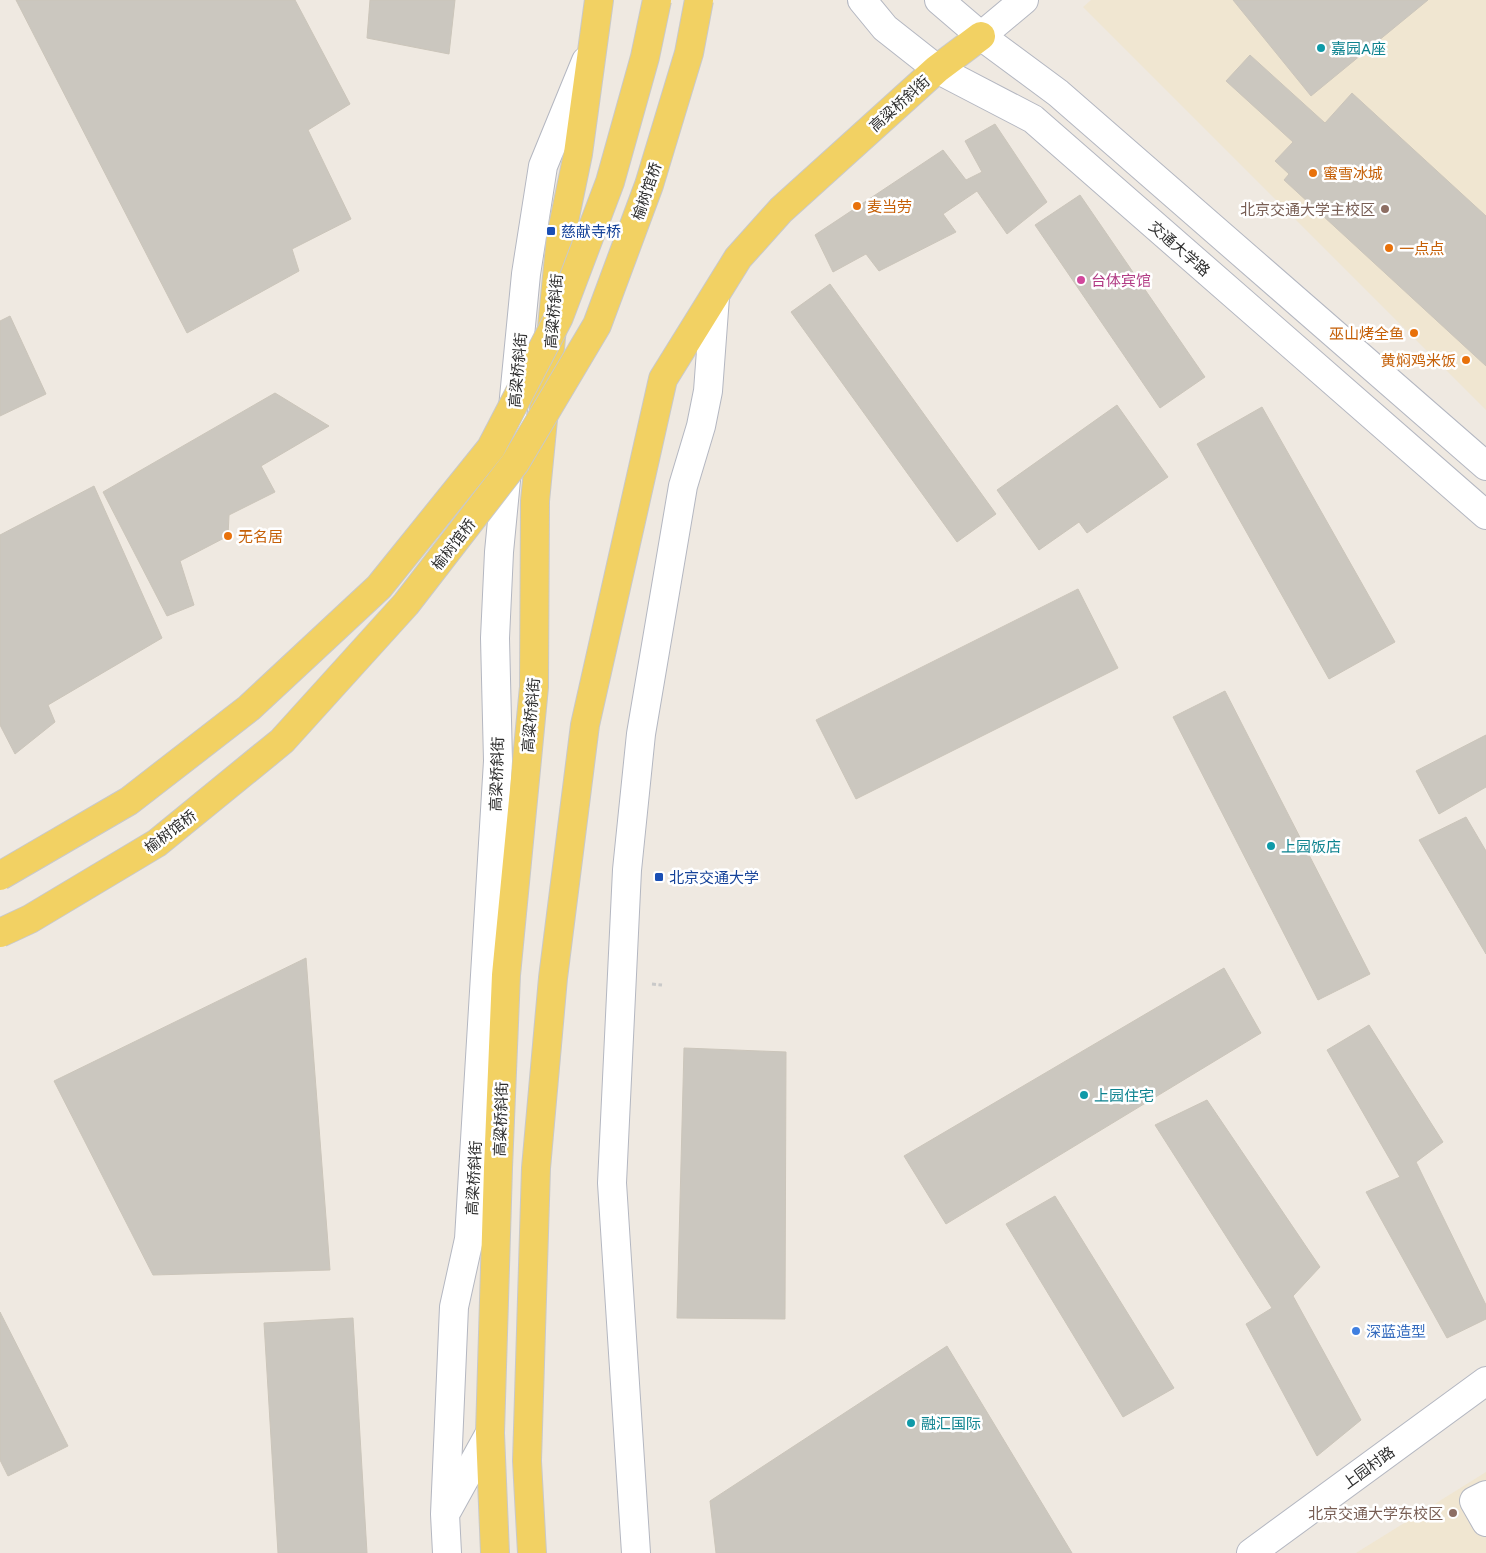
<svg xmlns="http://www.w3.org/2000/svg" width="1486" height="1553" viewBox="0 0 1486 1553" font-family="'Golos Text','Noto Sans SC',sans-serif">
	<style>
		.education { fill: #f0e6d1 }
		.building { fill: #cbc7bf; stroke: #cbc5ba }
		.lines { fill: none; stroke-linecap: round; stroke-linejoin: round }
		.minor-casing { stroke: #b4b7c1; stroke-width: 30 }
		.major-casing { stroke: #c9c9c9; stroke-width: 30 }
		.path { stroke: #c9c9c9; stroke-width: 3; stroke-dasharray: 4 2.5; stroke-linecap: butt }
		.minor { stroke: #fff; stroke-width: 28 }
		.major { stroke: #f2d163; stroke-width: 28 }
		.major-bridge-casing { stroke: #c9c9c9; stroke-width: 30; stroke-linecap: butt }
		.major-bridge { stroke: #f2d163; stroke-width: 28 }
		.culture-dot { fill: #0f9aa8; stroke: #fff; stroke-width: 2 }
		.food-dot { fill: #e8710a; stroke: #fff; stroke-width: 2 }
		.education-dot { fill: #8d6e63; stroke: #fff; stroke-width: 2 }
		.transit-dot { fill: #1a4fb4; stroke: #fff; stroke-width: 2 }
		.hotel-dot { fill: #d1479c; stroke: #fff; stroke-width: 2 }
		.shop-dot { fill: #3f7fe0; stroke: #fff; stroke-width: 2 }
		.labels { text-anchor: middle; dominant-baseline: central; stroke-width: 5; stroke-linejoin: round; paint-order: stroke }
		.culture-label { font-size: 15px; fill: #0d838f; stroke: #fff; text-anchor: start }
		.street-label { font-size: 15px; fill: #2e2e2e; stroke: #fff }
		.food-label { font-size: 15px; fill: #c56008; stroke: #fff; text-anchor: start }
		.education-label { font-size: 15px; fill: #785e54; stroke: #fff; text-anchor: end }
		.transit-label { font-size: 15px; fill: #164399; stroke: #fff; text-anchor: start }
		.hotel-label { font-size: 15px; fill: #b23c85; stroke: #fff; text-anchor: start }
		.shop-label { font-size: 15px; fill: #366cbe; stroke: #fff; text-anchor: start }
	</style>
	<rect width="100%" height="100%" fill="#efe9e1"/>
	<g class="education">
		<path d="M1091,0h395v410l-403,-403z"/>
		<path d="M1486,1472v81h-130z"/>
	</g>
	<g class="building">
		<path d="M16,0h279l55,104 -42,26 43,89 -59,30 7,22 -112,62z"/>
		<path d="M370,0h85l-6,54 -82,-16z"/>
		<path d="M1233,0h195l-117,96z"/>
		<path d="M1250,55l75,68 27,-30 134,123v150l-202,-186 5,-6 -14,-13 18,-19 -67,-61z"/>
		<path d="M995,124l52,78 -40,32 -30,-43 -34,23 13,18 -77,39 -13,-17 -33,18 -18,-37 128,-85 23,30 16,-8 -17,-31z"/>
		<path d="M1080,195l125,182 -45,31 -125,-183z"/>
		<path d="M830,284l166,230 -39,28 -166,-230z"/>
		<path d="M10,316l36,78 -46,22v-95z"/>
		<path d="M275,393l54,33 -68,40 14,26 -46,23 -1,21 -48,25 14,44 -27,11 -64,-124z"/>
		<path d="M1117,405l51,72 -81,56 -8,-11 -40,28 -42,-60z"/>
		<path d="M1262,407l133,235 -66,37 -132,-235z"/>
		<path d="M94,486l68,152 -114,67 7,17 -40,32 -15,-29v-190z"/>
		<path d="M1078,589l40,79 -262,131 -40,-79z"/>
		<path d="M1225,691l145,283 -52,26 -145,-283z"/>
		<path d="M1486,735v52l-47,27 -23,-43z"/>
		<path d="M1466,817l20,34v103l-67,-114z"/>
		<path d="M306,958l24,312 -177,5 -99,-194z"/>
		<path d="M1224,968l37,65 -315,191 -42,-68z"/>
		<path d="M1369,1025l74,117 -27,20 70,143v14l-39,19 -81,-146 34,-15 -73,-127z"/>
		<path d="M684,1048l102,4 -1,267 -108,-1z"/>
		<path d="M1207,1100l113,167 -27,29 68,124 -44,36 -71,-132 26,-16 -117,-183z"/>
		<path d="M1055,1196l119,192 -51,29 -117,-193z"/>
		<path d="M0,1312l68,134 -60,30 -8,-16z"/>
		<path d="M353,1318l14,235h-89l-14,-230z"/>
		<path d="M947,1346l125,207h-356l-6,-52z"/>
	</g>
	<g class="lines">
		<g class="minor-casing">
			<g id="minor">
				<path d="M862,0l23,28 52,41 96,50 453,396"/>
				<path d="M939,0l42,36 77,57 428,373"/>
				<path d="M981,36l43,-36"/>
				<path d="M1486,1495l-12,6 12,21"/>
				<path d="M448,1509l42,-76"/>
				<path d="M447,1553l-2,-39 9,-207 15,-68 29,-478 -3,-123 4,-86 27,-278 17,-108 43,-105"/>
				<path d="M636,1553l-24,-370 15,-313 14,-136 42,-248 18,-60 7,-35 7,-94"/>
				<path d="M1251,1553l235,-172"/>
			</g>
		</g>
		<g class="major-casing">
			<g id="major">
				<path d="M495,1553l-5,-120 8,-265 8,-193 28,-288 1,-186 26,-265 17,-82 21,-154"/>
				<path d="M532,1553l-5,-92 9,-293 17,-190 32,-253 78,-346 75,-121 43,-48 156,-141 44,-33"/>
			</g>
		</g>
		<path class="path" d="M652,984l10,1"/>
		<use href="#minor" class="minor"/>
		<use href="#major" class="major"/>
		<g class="major-bridge-casing">
			<g id="major-bridge">
				<path d="M0,876l129,-75 120,-93 130,-121 112,-139 68,-131 51,-135 35,-125 12,-57"/>
				<path d="M0,933l30,-14 127,-76 125,-102 124,-137 109,-141 82,-138 52,-140 40,-132 10,-53"/>
			</g>
		</g>
		<use href="#major-bridge" class="major-bridge"/>
	</g>
	<g class="culture-dot">
		<circle cx="1321" cy="48" r="5"/>
		<circle cx="1271" cy="846" r="5"/>
		<circle cx="1084" cy="1095" r="5"/>
		<circle cx="911" cy="1423" r="5"/>
	</g>
	<g class="food-dot">
		<circle cx="1313" cy="173" r="5"/>
		<circle cx="857" cy="206" r="5"/>
		<circle cx="1389" cy="248" r="5"/>
		<circle cx="1414" cy="333" r="5"/>
		<circle cx="1466" cy="360" r="5"/>
		<circle cx="228" cy="536" r="5"/>
	</g>
	<g class="education-dot">
		<circle cx="1385" cy="209" r="5"/>
		<circle cx="1453" cy="1513" r="5"/>
	</g>
	<g class="transit-dot">
		<rect x="546" y="226" width="10" height="10" rx="2.5"/>
		<rect x="654" y="872" width="10" height="10" rx="2.5"/>
	</g>
	<circle class="hotel-dot" cx="1081" cy="280" r="5"/>
	<circle class="shop-dot" cx="1356" cy="1331" r="5"/>
	<g class="labels">
		<g class="culture-label">
			<text x="1331" y="48">嘉园A座</text>
			<text x="1281" y="846">上园饭店</text>
			<text x="1094" y="1095">上园住宅</text>
			<text x="921" y="1423">融汇国际</text>
		</g>
		<g class="street-label">
			<text transform="translate(899 103) rotate(-42)">高粱桥斜街</text>
			<text transform="translate(646 191) rotate(-71)">榆树馆桥</text>
			<text transform="translate(1180 248) rotate(41)">交通大学路</text>
			<text transform="translate(553 311) rotate(-85)">高粱桥斜街</text>
			<text transform="translate(517 370) rotate(-85)">高梁桥斜街</text>
			<text transform="translate(453 544) rotate(-52)">榆树馆桥</text>
			<text transform="translate(530 715) rotate(-85)">高粱桥斜街</text>
			<text transform="translate(496 774) rotate(-88)">高梁桥斜街</text>
			<text transform="translate(170 831) rotate(-37)">榆树馆桥</text>
			<text transform="translate(500 1119) rotate(-88)">高粱桥斜街</text>
			<text transform="translate(473 1178) rotate(-87)">高梁桥斜街</text>
			<text transform="translate(1368 1467) rotate(-36)">上园村路</text>
		</g>
		<g class="food-label">
			<text x="1323" y="173">蜜雪冰城</text>
			<text x="867" y="206">麦当劳</text>
			<text x="1399" y="248">一点点</text>
			<text x="1404" y="333" text-anchor="end">巫山烤全鱼</text>
			<text x="1456" y="360" text-anchor="end">黄焖鸡米饭</text>
			<text x="238" y="536">无名居</text>
		</g>
		<g class="education-label">
			<text x="1375" y="209">北京交通大学主校区</text>
			<text x="1443" y="1513">北京交通大学东校区</text>
		</g>
		<g class="transit-label">
			<text x="561" y="231">慈献寺桥</text>
			<text x="669" y="877">北京交通大学</text>
		</g>
		<g class="hotel-label">
			<text x="1091" y="280">台体宾馆</text>
		</g>
		<g class="shop-label">
			<text x="1366" y="1331">深蓝造型</text>
		</g>
	</g>
</svg>
